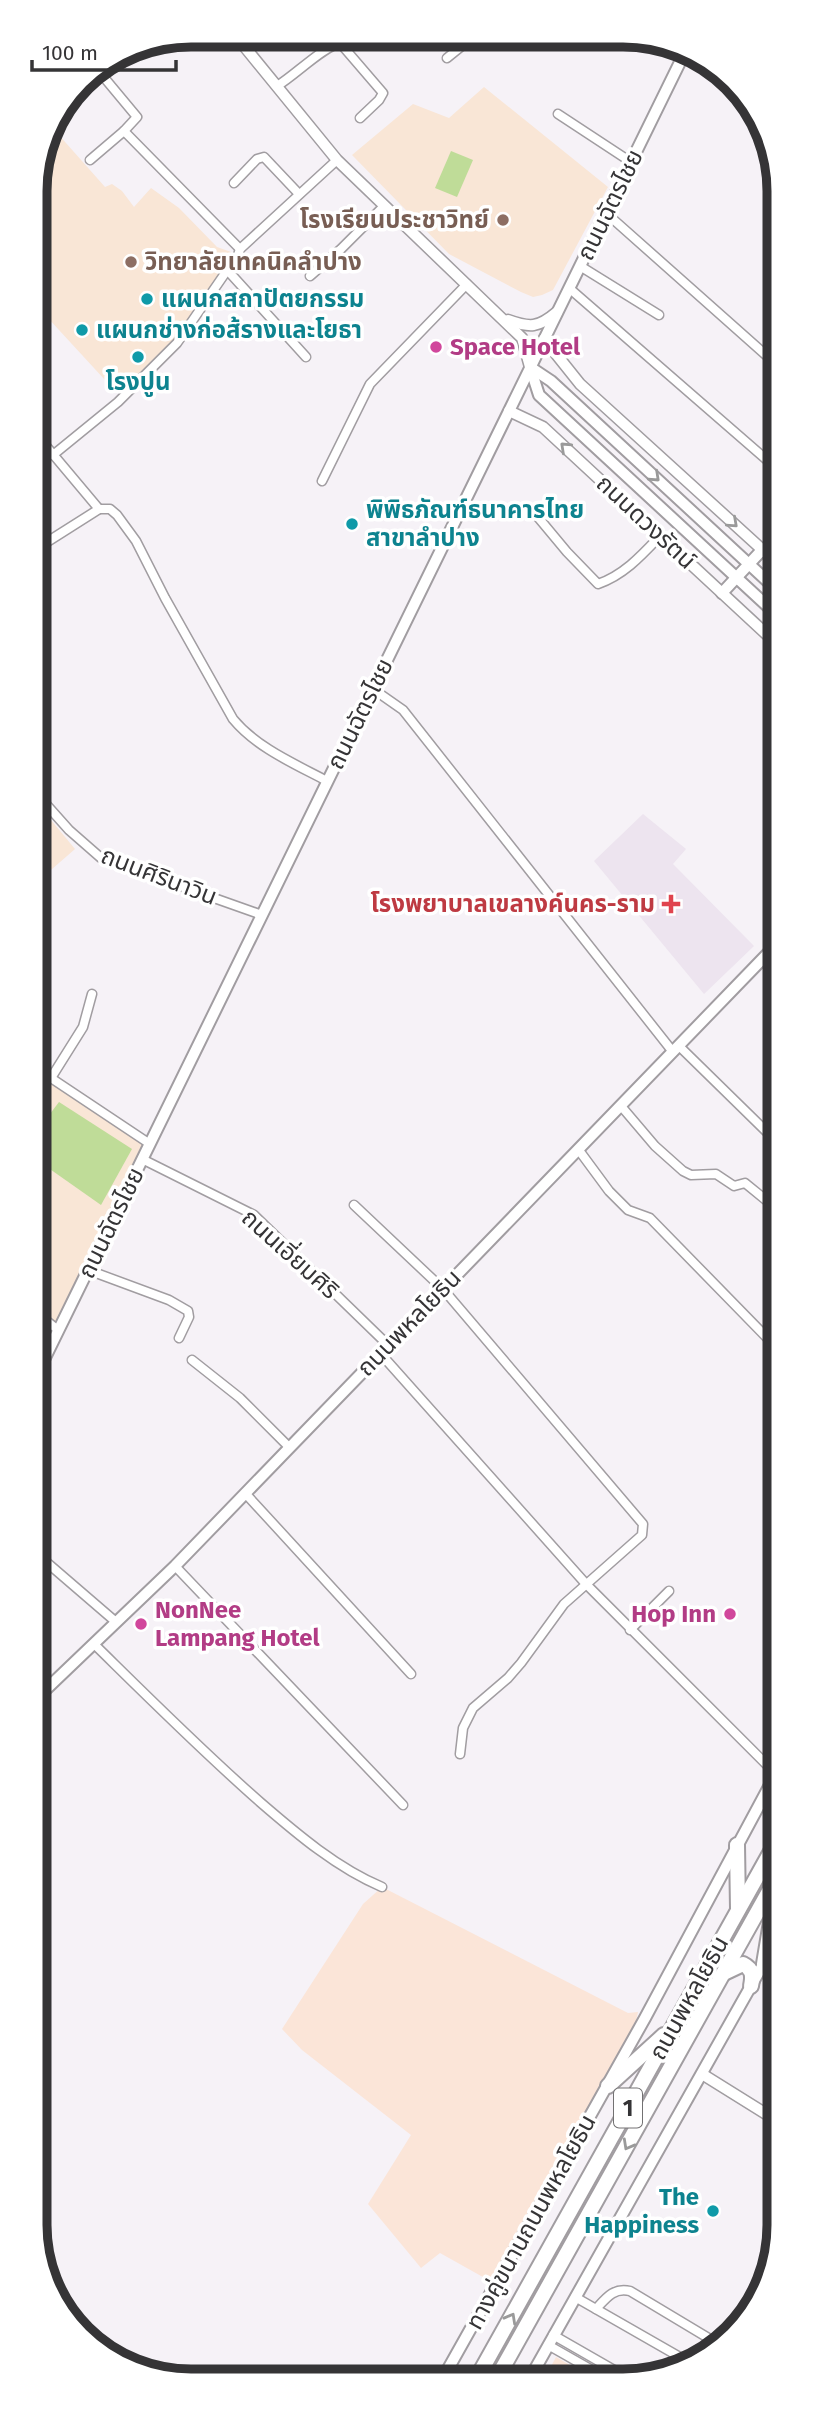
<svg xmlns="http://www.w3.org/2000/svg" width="814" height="2416" viewBox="0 0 814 2416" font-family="'Fira Sans','Noto Sans Thai',sans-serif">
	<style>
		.commercial { fill: #fbe5d8 }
		.built { fill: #ede4ef }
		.education { fill: #f9e6d6 }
		.green { fill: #bfdc98 }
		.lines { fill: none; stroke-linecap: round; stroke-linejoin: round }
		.minor-casing { stroke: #a19da1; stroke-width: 11 }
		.tertiary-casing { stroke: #a19da1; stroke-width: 13 }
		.secondary-casing { stroke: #a19da1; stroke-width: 14 }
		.trunk-casing { stroke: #a19da1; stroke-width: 18 }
		.minor { stroke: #fff; stroke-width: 8 }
		.tertiary { stroke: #fff; stroke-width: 10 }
		.secondary { stroke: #fff; stroke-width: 10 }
		.trunk { stroke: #fff; stroke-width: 14 }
		.oneway { stroke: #9a9a9a }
		.education-dot { fill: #8d6e63; stroke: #fff; stroke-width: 2.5 }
		.culture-dot { fill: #0f9aa8; stroke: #fff; stroke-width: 2.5 }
		.hotel-dot { fill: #d1479c; stroke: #fff; stroke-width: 2.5 }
		.health-dot { fill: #e0444e; stroke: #fff; stroke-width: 2.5 }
		.labels { text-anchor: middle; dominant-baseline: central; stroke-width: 7; stroke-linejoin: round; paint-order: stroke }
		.shield { fill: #fff; stroke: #727172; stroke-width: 2 }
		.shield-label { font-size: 23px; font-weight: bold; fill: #353436 }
		.street-label { font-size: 24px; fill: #353436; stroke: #fff }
		.education-label { font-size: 24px; font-weight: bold; fill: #785e54; stroke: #fff; text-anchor: end }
		.culture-label { font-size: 24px; font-weight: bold; fill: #0d838f; stroke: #fff; text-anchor: start }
		.hotel-label { font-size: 24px; font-weight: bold; fill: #b23c85; stroke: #fff; text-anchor: start }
		.health-label { font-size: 24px; font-weight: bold; fill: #be3a42; stroke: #fff; text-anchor: end }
		.rim { fill: none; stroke: #353436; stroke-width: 9 }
	</style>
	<rect width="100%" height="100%" fill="#f6f2f7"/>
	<g class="commercial">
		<path d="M382,1887l246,126 10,-1 -2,9 -146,260 -50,-28 -19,15 -53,-64 43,-69 -109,-85 -20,-21 81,-125z"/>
		<path d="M556,2357l36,21h-47z"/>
	</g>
	<path class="built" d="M643,814l43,35 -13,15 81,82 -50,48 -110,-133z"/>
	<g class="education">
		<path d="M484,87l124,100 -55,103 -11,5 -9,2 -12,-5 -72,-38 -97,-99 61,-51 36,14z"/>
		<path d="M50,125l55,62 7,-3 10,7 12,16 17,-19 28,20 38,39 14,5 -7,19 -55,75 -52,47 -81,-88 -1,-124z"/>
		<path d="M36,802l39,47 -39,34z"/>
		<path d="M36,1067l114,77 -113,230z"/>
	</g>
	<g class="green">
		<path d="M451,151l22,9 -16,37 -22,-9z"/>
		<path d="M59,1102l73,47 -31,56 -64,-45v-29z"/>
	</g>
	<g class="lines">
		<g class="minor-casing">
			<g id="minor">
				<path d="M447,58l26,-21"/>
				<path d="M97,69l40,48 -13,14 116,118 97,-89"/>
				<path d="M277,86c17,-10 47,-40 63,-43l43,50 -4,7 -19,18"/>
				<path d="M558,114l73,48"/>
				<path d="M90,160l34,-29"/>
				<path d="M234,183l23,-24 7,-2 35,37"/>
				<path d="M606,213l170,151"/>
				<path d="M240,249l-2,6 -10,11 1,6 77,85"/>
				<path d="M580,266l79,49"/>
				<path d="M310,276l31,-27 43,-43"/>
				<path d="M569,288l207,180"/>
				<path d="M36,434l63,75 -63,40"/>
				<path d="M53,455l65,-53 59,-59 51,-74"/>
				<path d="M322,481l48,-97 97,-100"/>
				<path d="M99,509h11l7,6 19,26 29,57 68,121c24,29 62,45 94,62"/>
				<path d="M532,510l35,42 31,32c26,-9 44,-29 62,-48"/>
				<path d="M373,689l30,21 270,342"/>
				<path d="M36,793l33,37 32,28 161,57"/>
				<path d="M679,1046l98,96"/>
				<path d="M36,1068l114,76"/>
				<path d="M51,1078l32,-51 9,-33"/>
				<path d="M621,1106l34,40 28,25 8,4 25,-1 18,12 11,-3 27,22 5,-5"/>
				<path d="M578,1149l31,42 19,19 22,8 128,131"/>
				<path d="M142,1159l112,56 134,130"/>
				<path d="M354,1205l89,84 200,235 -1,11 -78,69 -43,59 -13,15 -35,30 -10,20 -3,26"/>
				<path d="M88,1270l81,30 19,11 1,6 -10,21"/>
				<path d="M37,1313l21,17"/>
				<path d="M380,1353l206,231 192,192"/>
				<path d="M192,1360l48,38 49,49"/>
				<path d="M245,1493l166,181"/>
				<path d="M37,1554l79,68"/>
				<path d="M175,1566l228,239"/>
				<path d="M630,1630l39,-39"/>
				<path d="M94,1644c54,53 108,107 166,158 37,32 77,66 122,85"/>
				<path d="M575,2297l110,63"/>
				<path d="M596,2309c10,-11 18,-22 34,-18l85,51"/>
				<path d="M553,2335l75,43"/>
				<path d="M548,2345l58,33"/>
			</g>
		</g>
		<g class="tertiary-casing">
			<g id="tertiary">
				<path d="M235,35l102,125 185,178 8,29"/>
				<path d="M508,320c22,8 30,8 49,-8"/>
				<path d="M544,339l36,45 197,179"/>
				<path d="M509,411l34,16 234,217"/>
				<path d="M702,2074l77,48"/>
			</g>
		</g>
		<g class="secondary-casing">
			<g id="secondary">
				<path d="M530,367l9,28 238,220"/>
				<path d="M530,367l21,14 226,209"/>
				<path d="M722,593l40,-43"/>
				<path d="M37,1374l647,-1320"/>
				<path d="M37,1698l138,-132 602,-622"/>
				<path d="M443,2378l202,-360 133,-248"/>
				<path d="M530,2378l248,-440"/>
			</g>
		</g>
		<g class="trunk-casing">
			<g id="trunk">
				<path d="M737,1845l1,64"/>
				<path d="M764,1964l13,-78"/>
				<path d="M724,1973l19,-9c10,5 10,12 8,22"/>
				<path d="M608,2086l56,-51"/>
				<path d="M477,2378l301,-539"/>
				<path d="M497,2378l281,-503"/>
			</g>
		</g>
		<use href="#minor" class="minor"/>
		<use href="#tertiary" class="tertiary"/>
		<use href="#secondary" class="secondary"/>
		<use href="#trunk" class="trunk"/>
	</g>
	<defs><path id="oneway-chevron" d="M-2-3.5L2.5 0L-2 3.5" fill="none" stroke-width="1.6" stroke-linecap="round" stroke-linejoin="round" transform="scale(1.75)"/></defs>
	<g class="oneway">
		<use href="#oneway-chevron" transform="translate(565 447) rotate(-137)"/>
		<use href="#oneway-chevron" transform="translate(655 477) rotate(43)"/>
		<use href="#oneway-chevron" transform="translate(733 523) rotate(42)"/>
		<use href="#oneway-chevron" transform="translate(628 2145) rotate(119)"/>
		<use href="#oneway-chevron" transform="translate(511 2318) rotate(-61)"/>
	</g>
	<g class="education-dot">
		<circle cx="503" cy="220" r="7"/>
		<circle cx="131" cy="262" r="7"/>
	</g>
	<g class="culture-dot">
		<circle cx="147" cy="299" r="7"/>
		<circle cx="82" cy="330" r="7"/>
		<circle cx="138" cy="357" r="7"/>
		<circle cx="352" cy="524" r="7"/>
		<circle cx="713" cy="2211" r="7"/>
	</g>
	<g class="hotel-dot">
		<circle cx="436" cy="347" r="7"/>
		<circle cx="730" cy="1614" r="7"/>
		<circle cx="141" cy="1624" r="7"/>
	</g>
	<path class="health-dot" d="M667.5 893.5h7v7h7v7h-7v7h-7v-7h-7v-7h7z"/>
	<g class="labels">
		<rect class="shield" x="614" y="2088.5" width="28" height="39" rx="5"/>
		<g class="shield-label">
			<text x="628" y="2108">1</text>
		</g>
		<g class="street-label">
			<text transform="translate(610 205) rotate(-64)">ถนนฉัตรไชย</text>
			<text transform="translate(646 522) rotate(43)">ถนนดวงรัตน์</text>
			<text transform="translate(360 714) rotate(-64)">ถนนฉัตรไชย</text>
			<text transform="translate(159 876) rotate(21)">ถนนศิรินาวิน</text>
			<text transform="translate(111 1223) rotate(-64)">ถนนฉัตรไชย</text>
			<text transform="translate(290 1254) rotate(42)">ถนนเอี่ยมศิริ</text>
			<text transform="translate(409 1323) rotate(-46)">ถนนพหลโยธิน</text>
			<text transform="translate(689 1998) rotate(-61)">ถนนพหลโยธิน</text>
			<text transform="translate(531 2222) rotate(-61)">ทางคู่ขนานถนนพหลโยธิน</text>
		</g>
		<g class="education-label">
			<text x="489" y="220">โรงเรียนประชาวิทย์</text>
			<text x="145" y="262" text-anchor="start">วิทยาลัยเทคนิคลำปาง</text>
		</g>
		<g class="culture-label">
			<text x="161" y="299">แผนกสถาปัตยกรรม</text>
			<text x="96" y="330">แผนกช่างก่อส้รางและโยธา</text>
			<text x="138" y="382" text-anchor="middle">โรงปูน</text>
			<text x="366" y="510">พิพิธภัณฑ์ธนาคารไทย<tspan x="366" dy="28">สาขาลำปาง</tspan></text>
			<text x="699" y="2197" text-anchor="end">The<tspan x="699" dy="28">Happiness</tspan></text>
		</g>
		<g class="hotel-label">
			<text x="450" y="347">Space Hotel</text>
			<text x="155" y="1610">NonNee<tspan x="155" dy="28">Lampang Hotel</tspan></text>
			<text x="716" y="1614" text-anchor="end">Hop Inn</text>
		</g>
		<g class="health-label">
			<text x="655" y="904">โรงพยาบาลเขลางค์นคร-ราม</text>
		</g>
	</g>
	<path d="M0 0H814V2416H0ZM191 47H623A144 144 0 0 1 767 191V2225A144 144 0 0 1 623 2369H191A144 144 0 0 1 47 2225V191A144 144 0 0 1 191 47Z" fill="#fff" fill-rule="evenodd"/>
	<path class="rim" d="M191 47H623A144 144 0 0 1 767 191V2225A144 144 0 0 1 623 2369H191A144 144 0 0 1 47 2225V191A144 144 0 0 1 191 47Z"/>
	<path d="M32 60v10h144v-10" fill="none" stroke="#353436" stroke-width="3.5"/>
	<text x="42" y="60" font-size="21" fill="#353436" stroke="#ffffff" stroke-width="5" paint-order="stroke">100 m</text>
</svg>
